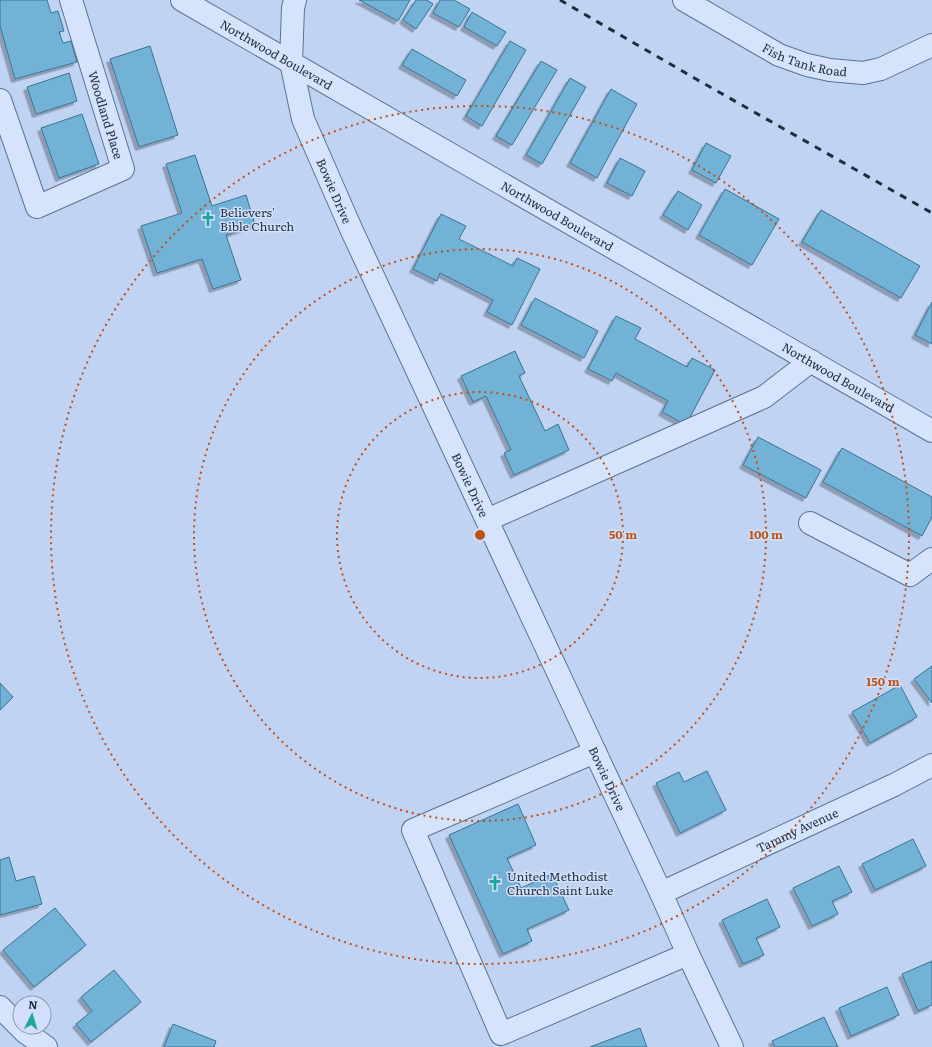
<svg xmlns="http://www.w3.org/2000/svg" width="932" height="1047" viewBox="0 0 932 1047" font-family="Literata,serif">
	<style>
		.building { fill: #72b2d6; stroke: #397392; filter: url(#shadow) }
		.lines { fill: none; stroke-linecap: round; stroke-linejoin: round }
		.minor-casing { stroke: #567490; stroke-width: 24 }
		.minor { stroke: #d6e3fd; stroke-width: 22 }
		.rail { stroke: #1c2f3d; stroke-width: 3; stroke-dasharray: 7 7; stroke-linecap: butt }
		.ring { fill: none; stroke: #bf5116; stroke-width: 2; stroke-dasharray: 2 4 }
		.labels { text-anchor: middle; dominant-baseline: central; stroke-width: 3; stroke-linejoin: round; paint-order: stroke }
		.street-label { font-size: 12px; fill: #1c2f3d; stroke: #d2dffa }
		.poi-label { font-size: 12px; fill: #1c2f3d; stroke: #d2dffa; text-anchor: start }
		.centre { fill: #bf5116; stroke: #d2dffa; stroke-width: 2 }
		.ring-label { font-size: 12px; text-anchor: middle; font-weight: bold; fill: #bf5116; stroke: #d2dffa; stroke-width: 3; stroke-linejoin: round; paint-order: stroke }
	</style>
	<defs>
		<filter id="shadow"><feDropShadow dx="-3.5" dy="3.5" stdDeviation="0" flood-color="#0004"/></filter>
	</defs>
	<rect width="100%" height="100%" fill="#c1d3f3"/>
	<g class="building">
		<path d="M0,0h47l4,13 7,-2 6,20 -5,1 4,11 8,-2 6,21 -62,17 -15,-53z"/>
		<path d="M359,0h51l-12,21z"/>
		<path d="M416,0h11l6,4 -17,25 -13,-9z"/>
		<path d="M440,0h14l16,9 -11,18 -26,-14z"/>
		<path d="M472,12l34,20 -9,14 -33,-19z"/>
		<path d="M510,41l16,9 -44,76 -16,-10z"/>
		<path d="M150,46l28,89 -39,12 -29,-88z"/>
		<path d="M412,49l54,31 -9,16 -55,-31z"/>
		<path d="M541,61l16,9 -45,75 -16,-9z"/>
		<path d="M69,73l8,28 -41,13 -9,-27z"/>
		<path d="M570,78l16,9 -44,77 -16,-9z"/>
		<path d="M611,89l26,15 -40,74 -27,-15z"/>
		<path d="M82,114l17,50 -40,14 -18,-50z"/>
		<path d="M706,143l25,13 -15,27 -24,-13z"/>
		<path d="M195,155l17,51 34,-11 9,30 -29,10 15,45 -28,9 -11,-30 -45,14 -16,-47 41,-13 -16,-49z"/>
		<path d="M620,158l25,13 -13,25 -25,-13z"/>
		<path d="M725,189l54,30 -27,46 -53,-30z"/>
		<path d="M678,191l24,14 -14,25 -25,-15z"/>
		<path d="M821,210l99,56 -19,32 -99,-56z"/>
		<path d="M441,214l25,12 -7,13 54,27 4,-8 23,11 -28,56 -25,-13 6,-12 -53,-27 -3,8 -24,-12z"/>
		<path d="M535,298l63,33 -14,27 -63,-33z"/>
		<path d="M932,302v42l-17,-9z"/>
		<path d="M616,316l25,12 -6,11 52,28 5,-9 23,12 -29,55 -24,-13 6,-11 -52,-28 -4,8 -24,-12z"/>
		<path d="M515,351l10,22 -6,3 26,55 13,-7 11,26 -55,25 -10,-22 7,-3 -25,-54 -13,6 -12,-26z"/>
		<path d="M758,437l63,33 -15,28 -63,-33z"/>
		<path d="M842,448l90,49v20l-10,19 -99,-54z"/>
		<path d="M932,666v37l-18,-24z"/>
		<path d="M0,683l13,14 -13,13z"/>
		<path d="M900,685l17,32 -47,26 -18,-31z"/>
		<path d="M707,771l19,39 -46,23 -24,-50 23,-11 5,10z"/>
		<path d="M518,804l18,41 -29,13 14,30 31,-14 17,36 -42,19 5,12 -29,13 -54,-119z"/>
		<path d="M913,839l13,27 -51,24 -13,-26z"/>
		<path d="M9,857l7,24 18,-5 8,28 -42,11v-55z"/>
		<path d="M839,866l13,26 -20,9 6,13 -26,12 -19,-38z"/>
		<path d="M767,899l13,28 -24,11 8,17 -21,9 -21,-44z"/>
		<path d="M55,908l31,37 -52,42 -31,-37z"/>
		<path d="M932,961v44l-14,6 -16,-37z"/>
		<path d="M114,970l27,32 -50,40 -15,-18 16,-13 -11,-14z"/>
		<path d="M887,987l12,28 -48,21 -12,-28z"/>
		<path d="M824,1017l14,30h-63l-3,-6z"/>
		<path d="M173,1024l43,17 -2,6h-50z"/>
		<path d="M640,1028l7,19h-57z"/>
	</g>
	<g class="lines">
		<g class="minor-casing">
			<g id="minor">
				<path id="s1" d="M182,0l750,431"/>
				<path id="s2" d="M295,0l-2,8 -2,54 12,57 49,112 243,521 66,141 27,61 44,93"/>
				<path id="s3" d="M684,0l95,55 28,10 23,5 33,3 18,-4 51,-24"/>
				<path d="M0,100l37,107 86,-38 -52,-169"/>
				<path d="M487,520l277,-123 47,-36"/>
				<path d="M810,523l100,52 22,-16"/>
				<path d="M595,752l-182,78 88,204 187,-80"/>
				<path id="s4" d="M661,893l233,-108 38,-20"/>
				<path d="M0,1007l25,25 21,15"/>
			</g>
		</g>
		<use href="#minor" class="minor"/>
		<path class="rail" d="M560,0l136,79 236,134"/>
	</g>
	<g class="ring">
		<circle cx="480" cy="535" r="143"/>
		<circle cx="480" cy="535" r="286"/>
		<circle cx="480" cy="535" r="429"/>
	</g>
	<defs>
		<g id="church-bare" transform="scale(1.2)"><path d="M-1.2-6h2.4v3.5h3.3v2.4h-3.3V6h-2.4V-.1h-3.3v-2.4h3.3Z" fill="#1ea69e" stroke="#d2dffa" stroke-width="2.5" paint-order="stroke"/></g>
	</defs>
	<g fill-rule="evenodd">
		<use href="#church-bare" x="208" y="219"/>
		<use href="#church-bare" x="495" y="883"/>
	</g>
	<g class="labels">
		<g class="street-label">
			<text stroke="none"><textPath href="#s1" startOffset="109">Northwood Boulevard</textPath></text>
			<text stroke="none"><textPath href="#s3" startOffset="136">Fish Tank Road</textPath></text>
			<text transform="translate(106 115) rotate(73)">Woodland Place</text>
			<text stroke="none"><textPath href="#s2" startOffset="199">Bowie Drive</textPath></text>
			<text stroke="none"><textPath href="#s1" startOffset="433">Northwood Boulevard</textPath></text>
			<text stroke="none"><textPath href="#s1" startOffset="757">Northwood Boulevard</textPath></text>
			<text stroke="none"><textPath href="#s2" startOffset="523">Bowie Drive</textPath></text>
			<text stroke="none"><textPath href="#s2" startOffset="847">Bowie Drive</textPath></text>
			<text stroke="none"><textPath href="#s4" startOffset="150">Tammy Avenue</textPath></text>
		</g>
		<g class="poi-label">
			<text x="220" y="212">Believers'<tspan x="220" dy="14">Bible Church</tspan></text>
			<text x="507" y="876">United Methodist<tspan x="507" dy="14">Church Saint Luke</tspan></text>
		</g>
	</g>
	<circle cx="480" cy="535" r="6" class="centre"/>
	<g class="ring-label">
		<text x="623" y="539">50 m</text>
		<text x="766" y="539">100 m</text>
		<text x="883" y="686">150 m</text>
	</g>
	<g transform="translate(32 1015) rotate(5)"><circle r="19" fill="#d2dffa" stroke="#8999ae"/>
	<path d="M0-3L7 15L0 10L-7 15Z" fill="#1ea69e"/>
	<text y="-6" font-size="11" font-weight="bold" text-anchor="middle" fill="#1c2f3d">N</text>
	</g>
</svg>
